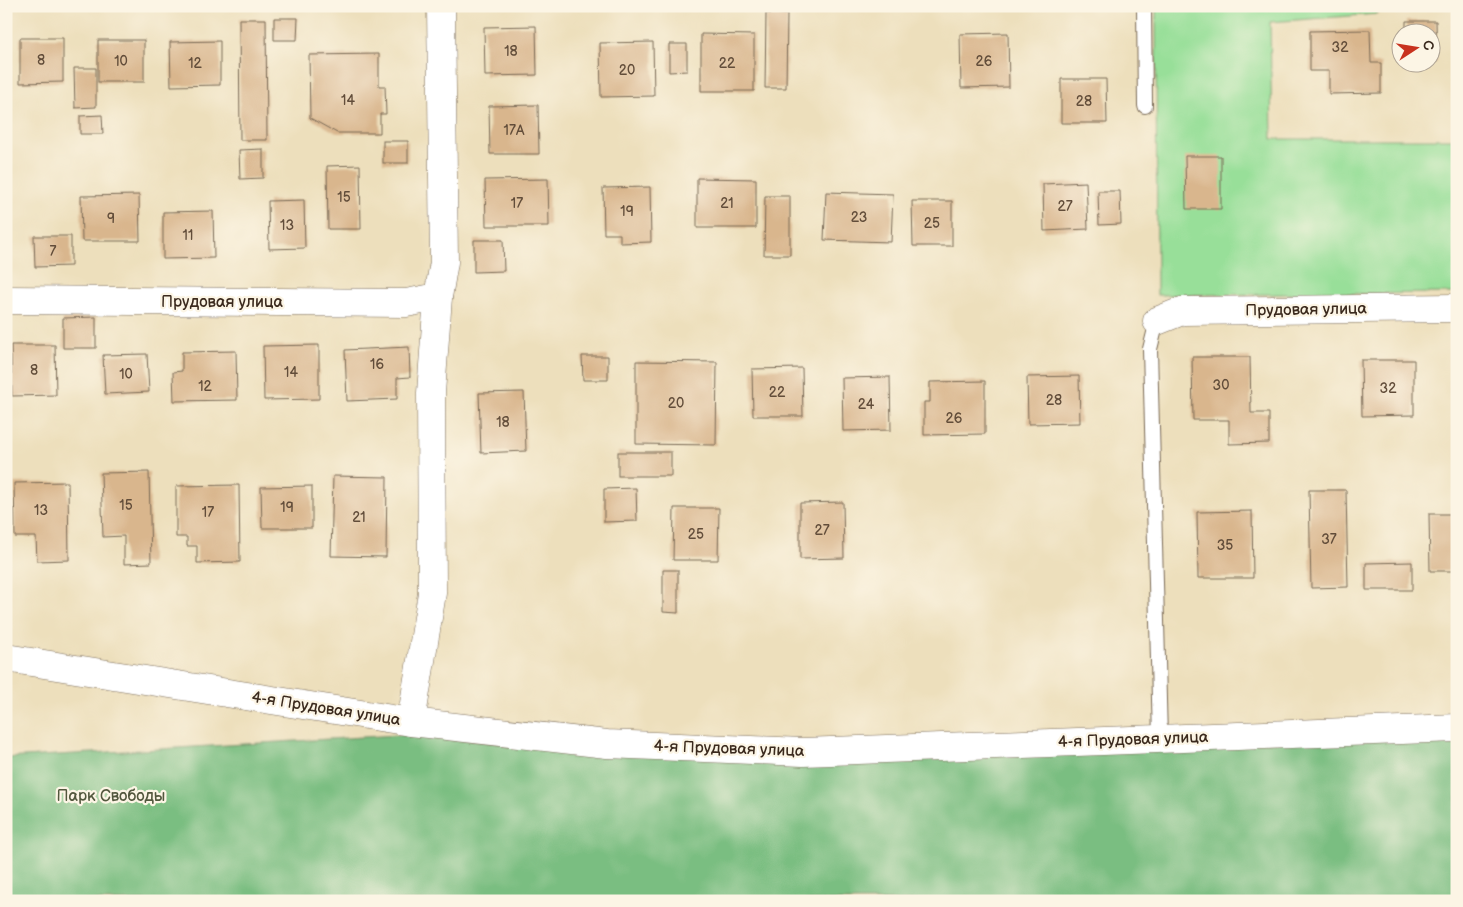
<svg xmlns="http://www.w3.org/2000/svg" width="1463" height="907" viewBox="0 0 1463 907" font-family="'Balsamiq Sans',sans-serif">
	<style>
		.green { fill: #98df99; stroke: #6a845c }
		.forest { fill: #7abe81; stroke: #5a7450 }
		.building { fill: #d9b68d }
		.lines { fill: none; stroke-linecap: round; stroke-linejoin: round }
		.lane-casing { stroke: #796955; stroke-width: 16 }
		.street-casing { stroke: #796955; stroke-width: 29 }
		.secondary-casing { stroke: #796955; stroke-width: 29 }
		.lane { stroke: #fff; stroke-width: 14 }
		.street { stroke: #fff; stroke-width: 28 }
		.secondary { stroke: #fff; stroke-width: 28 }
		.labels { text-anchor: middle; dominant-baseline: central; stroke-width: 4.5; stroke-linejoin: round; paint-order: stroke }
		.number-label { font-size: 14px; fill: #624d3a }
		.street-label { font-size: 16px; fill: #3b2a1e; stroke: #fcf5e5 }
		.park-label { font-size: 16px; fill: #52573d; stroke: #fcf5e5 }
	</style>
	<rect width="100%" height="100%" fill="#fcf5e5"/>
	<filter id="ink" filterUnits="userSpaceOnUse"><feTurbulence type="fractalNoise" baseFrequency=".02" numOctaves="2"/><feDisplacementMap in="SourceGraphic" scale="10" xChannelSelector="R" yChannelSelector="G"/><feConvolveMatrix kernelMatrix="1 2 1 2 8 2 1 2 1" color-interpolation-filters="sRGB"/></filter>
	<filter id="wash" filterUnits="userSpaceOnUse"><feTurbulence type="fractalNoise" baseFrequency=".0096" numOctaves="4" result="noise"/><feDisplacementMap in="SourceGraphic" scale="20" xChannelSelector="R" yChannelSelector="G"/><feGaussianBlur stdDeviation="1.12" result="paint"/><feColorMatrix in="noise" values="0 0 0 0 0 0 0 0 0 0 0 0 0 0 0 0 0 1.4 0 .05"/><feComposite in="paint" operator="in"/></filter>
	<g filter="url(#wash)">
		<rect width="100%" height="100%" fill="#eddfbc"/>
		<path class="green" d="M1156,6h222l-1,8 -107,8 2,117h185v154l-300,2z"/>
		<path class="forest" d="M414,734l195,19 848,-14v162h-1451v-143z"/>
		<g id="blocks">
			<g class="building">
				<path d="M766,13l21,1 -1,74h-21z"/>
				<path d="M274,18h24l-1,22h-23z"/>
				<path d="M239,19h27l1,121h-27z"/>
				<path d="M1406,21h30l1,41h-7v-30h-24z"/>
				<path d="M536,26l1,49 -52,1 -1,-49z"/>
				<path d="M1370,30l1,33h10v30l-52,1v-23h-19v-40z"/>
				<path d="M1008,33l1,54 -48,1 -1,-54z"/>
				<path d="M701,34l53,1v56h-53z"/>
				<path d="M20,38h43v44l-43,1z"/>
				<rect x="98" y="40" width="46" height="42"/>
				<path d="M220,41v44l-49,1 -1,-44z"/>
				<path d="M653,42l1,54 -53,1 -1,-54z"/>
				<path d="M669,44h18v27l-18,1z"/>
				<path d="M379,54v32h6l1,28h-6v19h-43l-27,-15 -1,-63z"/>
				<path d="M74,68h22v39l-21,1z"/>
				<path d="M1061,79h45l1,44h-46z"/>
				<path d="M538,105l1,49h-49l-1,-48z"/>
				<path d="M102,115l1,19h-23v-18z"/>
				<rect x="383" y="141" width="25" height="22"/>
				<path d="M263,149v29l-23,1 -1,-29z"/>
				<path d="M1185,156h36v53h-35z"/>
				<path d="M360,165l1,64h-33l-1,-63z"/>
				<path d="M697,178l59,1v49h-59z"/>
				<path d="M548,179l1,47h-63l-1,-46z"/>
				<path d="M1086,182l2,47 -44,2 -1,-47z"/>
				<path d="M650,187l1,55 -31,1v-9h-16l-1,-46z"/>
				<path d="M1098,191h22l1,33 -22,1z"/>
				<path d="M826,192l67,2 -2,48 -67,-2z"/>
				<path d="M139,195l1,46h-58l-1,-45z"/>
				<path d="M765,196h25v59h-26z"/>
				<path d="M304,200l1,48 -36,1 -1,-48z"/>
				<path d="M912,201h40v45h-39z"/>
				<path d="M213,211l1,47 -51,1v-47z"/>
				<path d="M34,236h37v30l-36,1z"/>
				<path d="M474,240h29l1,31 -30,1z"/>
				<path d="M96,317v31h-33v-30z"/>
				<path d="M11,345h44l1,50 -44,1z"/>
				<path d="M319,345v54l-55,1 -1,-54z"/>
				<path d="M409,347l1,30 -13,1v21l-50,2 -2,-51z"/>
				<path d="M236,351l1,49 -63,1 -1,-29 9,-1v-19z"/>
				<path d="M147,354l2,38 -44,2 -2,-39z"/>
				<path d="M582,356h26v24h-25z"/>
				<path d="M1192,357h58l1,56h18v30l-40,1v-24h-36z"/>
				<path d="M1361,360h53v55l-52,1z"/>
				<path d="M636,361l81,1 -1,83 -80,-1z"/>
				<path d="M802,368l1,48h-50l-1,-47z"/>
				<path d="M1079,376l1,47 -52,1 -1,-47z"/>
				<path d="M890,377l1,53 -48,1 -1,-53z"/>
				<path d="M985,381v53l-61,1v-33h6v-20z"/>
				<path d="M524,392l2,59 -45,2 -2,-60z"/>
				<rect x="618" y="452" width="53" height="24"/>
				<path d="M149,472l2,91 -27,1v-28l-21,1 -2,-64z"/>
				<path d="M333,476l54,1 -1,80 -55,-1z"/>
				<path d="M68,482l1,78 -32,1 -1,-24h-21l-1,-54z"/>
				<path d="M239,485l1,77 -43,1v-17h-10v-9h-11v-51z"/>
				<path d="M312,486v42h-50l-1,-41z"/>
				<path d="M636,488l1,33 -33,1v-33z"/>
				<path d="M1309,490h37l2,97 -37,1z"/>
				<path d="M843,502l1,56 -44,1v-56z"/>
				<path d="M674,508h45l-1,52h-45z"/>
				<path d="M1252,511l1,67h-55l-1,-66z"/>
				<path d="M1429,514h28v57h-27z"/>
				<path d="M1412,562v28h-46v-27z"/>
				<path d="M663,570h15v43l-15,-1z"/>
			</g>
		</g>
	</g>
	<g filter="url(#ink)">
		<use href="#blocks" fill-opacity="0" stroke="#796955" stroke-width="1"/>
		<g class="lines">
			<g class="lane-casing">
				<g id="lane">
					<path d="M1144,6l1,100"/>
					<path d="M1157,321l-7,28 10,389"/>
				</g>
			</g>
			<g class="street-casing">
				<g id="street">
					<path d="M6,300l400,3 32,-6"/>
					<path d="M1157,321l25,-10 275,-3"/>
					<path d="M411,722l21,-129 -1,-200 7,-96 6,-35 -3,-256"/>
				</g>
			</g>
			<g class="secondary-casing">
				<path id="secondary" d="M6,658l405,64 196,22 196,8 654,-24"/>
			</g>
			<use href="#lane" class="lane"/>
			<use href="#street" class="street"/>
			<use href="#secondary" class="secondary"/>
		</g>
	</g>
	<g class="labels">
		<g class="number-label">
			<text x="1340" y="47">32</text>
			<text x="511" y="51">18</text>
			<text x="41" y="60">8</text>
			<text x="121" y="61">10</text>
			<text x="984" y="61">26</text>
			<text x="195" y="63">12</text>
			<text x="727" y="63">22</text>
			<text x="627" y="70">20</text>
			<text x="348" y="100">14</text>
			<text x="1084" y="101">28</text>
			<text x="514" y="130">17А</text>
			<text x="344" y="197">15</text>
			<text x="517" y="203">17</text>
			<text x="727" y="203">21</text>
			<text x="1065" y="206">27</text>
			<text x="627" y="211">19</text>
			<text x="859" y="217">23</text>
			<text x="111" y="218">9</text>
			<text x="932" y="223">25</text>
			<text x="287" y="225">13</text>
			<text x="188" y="235">11</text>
			<text x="53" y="251">7</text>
			<text x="377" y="364">16</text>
			<text x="34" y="370">8</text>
			<text x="291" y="372">14</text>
			<text x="126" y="374">10</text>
			<text x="1221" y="385">30</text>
			<text x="205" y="386">12</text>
			<text x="1388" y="388">32</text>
			<text x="777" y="392">22</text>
			<text x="1054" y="400">28</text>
			<text x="676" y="403">20</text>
			<text x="866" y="404">24</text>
			<text x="954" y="418">26</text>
			<text x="503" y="422">18</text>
			<text x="126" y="505">15</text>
			<text x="287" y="507">19</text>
			<text x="41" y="510">13</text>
			<text x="208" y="512">17</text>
			<text x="359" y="517">21</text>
			<text x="822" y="530">27</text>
			<text x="696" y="534">25</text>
			<text x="1329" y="539">37</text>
			<text x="1225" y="545">35</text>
		</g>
		<g class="street-label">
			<text x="222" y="302">Прудовая улица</text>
			<text transform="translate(1306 310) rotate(-1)">Прудовая улица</text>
			<text transform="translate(326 709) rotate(9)">4-я Прудовая улица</text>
			<text transform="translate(1133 740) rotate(-2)">4-я Прудовая улица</text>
			<text transform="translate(729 749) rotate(2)">4-я Прудовая улица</text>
		</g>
		<g class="park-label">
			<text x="111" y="796">Парк Свободы</text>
		</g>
	</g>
	<rect width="1463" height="907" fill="none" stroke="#fcf5e5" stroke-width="25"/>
	<g transform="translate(1416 48) rotate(78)"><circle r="24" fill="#fcf5e5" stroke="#afa495"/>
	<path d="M0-4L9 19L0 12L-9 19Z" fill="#c8321e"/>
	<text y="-8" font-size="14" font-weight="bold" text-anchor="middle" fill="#3b2a1e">С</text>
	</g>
</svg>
